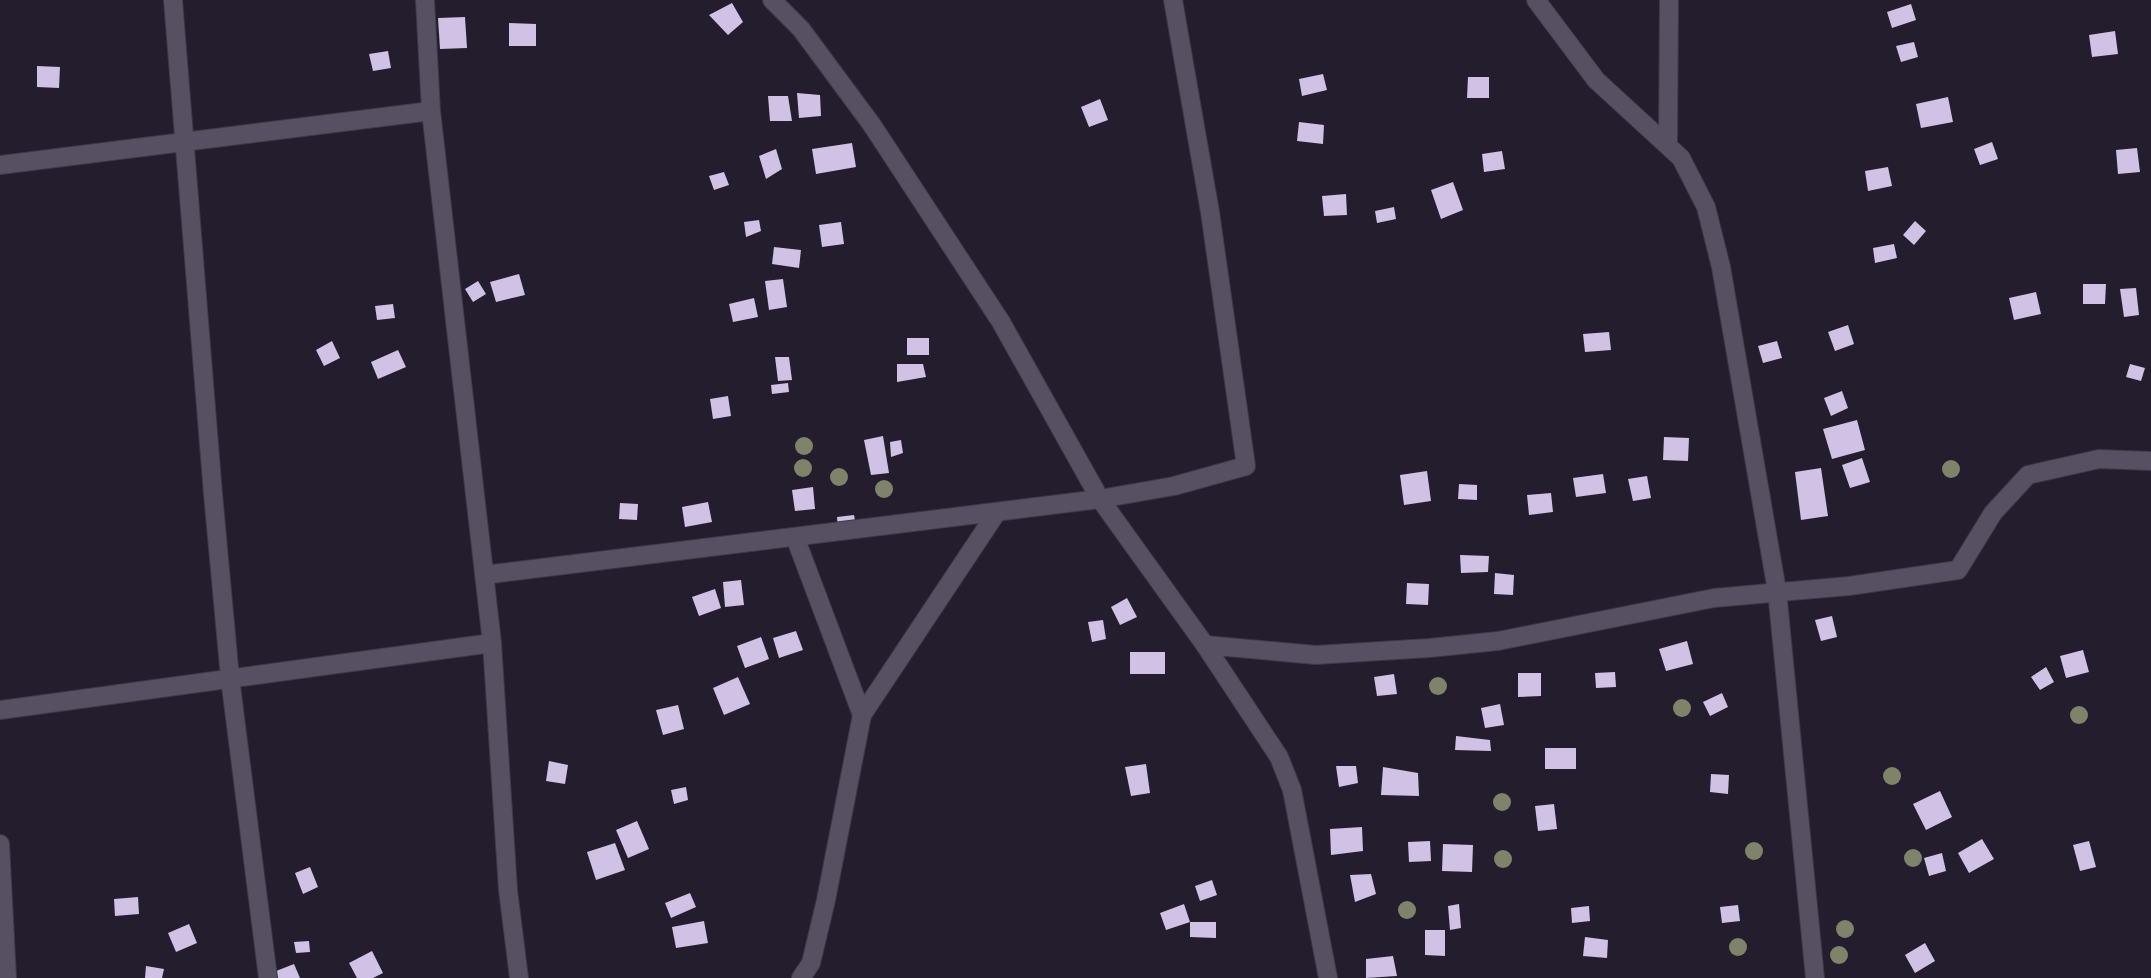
<svg xmlns="http://www.w3.org/2000/svg" width="2151" height="978" viewBox="0 0 2151 978" font-family="'Public Sans',sans-serif">
	<style>
		.building { fill: #cfc2e5 }
		.lines { fill: none; stroke-linecap: round; stroke-linejoin: round }
		.minor-casing { stroke: #3f3946; stroke-width: 20 }
		.minor { stroke: #575063; stroke-width: 18 }
		.tree { fill: #7f8369 }
	</style>
	<rect width="100%" height="100%" fill="#241d2d"/>
	<g class="building">
		<path d="M732,3l11,19 -15,13 -19,-20z"/>
		<path d="M1911,4l5,16 -24,8 -5,-16z"/>
		<path d="M465,17l2,31 -27,1 -2,-31z"/>
		<path d="M509,23l27,1v22h-27z"/>
		<path d="M2115,31l3,23 -26,3 -3,-22z"/>
		<path d="M1914,42l4,15 -17,5 -5,-16z"/>
		<path d="M388,51l3,17 -18,3 -4,-17z"/>
		<path d="M37,66l23,1 -1,21 -22,-1z"/>
		<path d="M1323,74l4,16 -25,6 -3,-17z"/>
		<path d="M1468,77h21v21h-22z"/>
		<path d="M797,93l23,2 1,21 -22,2z"/>
		<path d="M768,96h20l4,25h-22z"/>
		<path d="M1948,97l5,25 -32,6 -5,-24z"/>
		<path d="M1100,99l8,21 -19,7 -8,-20z"/>
		<path d="M1299,122l25,3 -1,19 -26,-3z"/>
		<path d="M1992,142l6,17 -18,6 -6,-16z"/>
		<path d="M852,143l4,24 -40,7 -4,-25z"/>
		<path d="M2137,148l3,24 -22,2 -2,-24z"/>
		<path d="M776,149l6,20 -16,10 -7,-23z"/>
		<path d="M1502,151l3,18 -21,3 -2,-18z"/>
		<path d="M1888,167l4,19 -24,5 -3,-20z"/>
		<path d="M724,172l5,13 -15,5 -5,-14z"/>
		<path d="M1453,182l10,28 -22,9 -10,-29z"/>
		<path d="M1346,194l1,21 -23,1 -2,-20z"/>
		<path d="M1394,207l2,12 -19,4 -2,-12z"/>
		<path d="M759,220l2,11 -15,6 -2,-15z"/>
		<path d="M1915,221l11,10 -12,14 -11,-10z"/>
		<path d="M841,222l3,22 -22,3 -3,-22z"/>
		<path d="M1894,244l3,14 -22,5 -2,-15z"/>
		<path d="M774,247l27,3 -2,18 -27,-4z"/>
		<path d="M519,274l6,21 -29,7 -6,-20z"/>
		<path d="M783,279l4,28 -18,3 -4,-29z"/>
		<path d="M478,281l8,13 -13,8 -8,-13z"/>
		<path d="M2083,284h23l-1,20h-22z"/>
		<path d="M2136,288l3,27 -15,2 -4,-28z"/>
		<path d="M2036,292l5,22 -27,6 -5,-22z"/>
		<path d="M754,298l4,19 -25,5 -4,-18z"/>
		<path d="M393,304l2,14 -18,2 -2,-14z"/>
		<path d="M1848,325l6,19 -19,7 -7,-19z"/>
		<path d="M1609,332l2,18 -26,2 -2,-18z"/>
		<rect x="907" y="338" width="22" height="17"/>
		<path d="M332,341l8,17 -16,8 -8,-16z"/>
		<path d="M1777,341l5,17 -19,5 -5,-17z"/>
		<path d="M398,350l8,17 -28,12 -7,-17z"/>
		<path d="M775,357h14l3,23 -14,1z"/>
		<path d="M897,364h26l3,13 -29,5z"/>
		<path d="M2130,364l15,4 -4,13 -15,-4z"/>
		<path d="M788,383l1,9 -17,2 -1,-9z"/>
		<path d="M1842,391l6,17 -17,8 -7,-18z"/>
		<path d="M728,396l3,20 -18,3 -3,-20z"/>
		<path d="M1857,420l8,30 -33,9 -9,-30z"/>
		<path d="M883,436l6,37 -18,2 -7,-35z"/>
		<path d="M1664,437l25,1 -1,23 -25,-1z"/>
		<path d="M901,440l2,13 -12,4 -1,-15z"/>
		<path d="M1862,458l8,24 -20,6 -8,-23z"/>
		<path d="M1821,468l7,48 -27,4 -6,-48z"/>
		<path d="M1427,471l4,30 -27,4 -4,-30z"/>
		<path d="M1603,474l3,19 -30,4 -3,-19z"/>
		<path d="M1647,476l4,22 -18,3 -5,-22z"/>
		<path d="M1459,484l18,1v15l-19,-1z"/>
		<path d="M813,487l2,22 -20,2 -3,-21z"/>
		<path d="M1551,493l2,19 -24,3 -2,-20z"/>
		<path d="M708,502l4,20 -27,5 -3,-20z"/>
		<path d="M620,503l18,1 -1,16 -18,-1z"/>
		<path d="M854,515l2,11 -18,3 -1,-12z"/>
		<path d="M1460,555l29,1 -1,16 -27,1z"/>
		<path d="M1495,573l19,2 -1,20 -19,-1z"/>
		<path d="M741,580l3,25 -19,2 -2,-25z"/>
		<path d="M1407,583l22,1 -1,21 -22,-1z"/>
		<path d="M715,589l6,19 -22,8 -7,-19z"/>
		<path d="M1127,598l10,19 -17,8 -9,-18z"/>
		<path d="M1832,616l5,21 -16,4 -6,-21z"/>
		<path d="M1103,620l3,19 -14,3 -4,-20z"/>
		<path d="M796,631l7,19 -24,8 -6,-20z"/>
		<path d="M761,637l8,22 -24,9 -8,-22z"/>
		<path d="M1687,641l6,23 -27,7 -7,-22z"/>
		<path d="M2083,650l6,22 -23,6 -6,-22z"/>
		<rect x="1130" y="652" width="35" height="22"/>
		<path d="M2046,667l8,15 -14,8 -9,-13z"/>
		<path d="M1615,672l1,15 -20,1 -1,-15z"/>
		<path d="M1518,673h23v23l-23,1z"/>
		<path d="M1394,674l3,20 -20,2 -3,-19z"/>
		<path d="M738,677l12,27 -26,11 -11,-27z"/>
		<path d="M1722,693l6,14 -18,9 -7,-14z"/>
		<path d="M1500,704l4,21 -19,3 -4,-20z"/>
		<path d="M678,705l6,24 -21,6 -7,-25z"/>
		<path d="M1456,736l34,4 1,11 -36,-1z"/>
		<rect x="1545" y="748" width="31" height="21"/>
		<path d="M549,761l19,4 -3,19 -19,-3z"/>
		<path d="M1146,764l4,29 -19,3 -6,-29z"/>
		<path d="M1336,766h20l2,17 -19,4z"/>
		<path d="M1383,767l35,6 1,23 -38,-1z"/>
		<path d="M1711,774l18,1 -1,19 -18,-2z"/>
		<path d="M686,787l2,13 -14,4 -3,-14z"/>
		<path d="M1940,791l12,26 -26,13 -13,-26z"/>
		<path d="M1554,804l3,25 -19,2 -3,-25z"/>
		<path d="M637,821l12,28 -21,9 -12,-28z"/>
		<path d="M1362,827l1,24 -32,4 -1,-26z"/>
		<path d="M1982,839l12,20 -25,14 -11,-20z"/>
		<path d="M1430,841l1,20 -22,1 -1,-20z"/>
		<path d="M2089,841l7,26 -16,4 -7,-26z"/>
		<path d="M615,843l10,27 -29,10 -9,-28z"/>
		<path d="M1443,844l30,1 -1,27 -30,-1z"/>
		<path d="M1942,853l4,18 -17,5 -5,-18z"/>
		<path d="M310,867l8,20 -15,7 -8,-21z"/>
		<path d="M1371,874l5,20 -21,8 -5,-27z"/>
		<path d="M1212,880l5,15 -17,6 -5,-15z"/>
		<path d="M690,893l6,14 -25,11 -6,-15z"/>
		<path d="M138,897l1,17 -24,2 -1,-17z"/>
		<path d="M1184,904l6,18h26v16l-26,-1v-15l-24,8 -6,-17z"/>
		<path d="M1459,904l2,24 -11,2 -2,-24z"/>
		<path d="M1738,905l2,16 -18,2 -2,-16z"/>
		<path d="M1589,906l1,15 -18,2 -1,-15z"/>
		<path d="M704,921l4,22 -32,5 -4,-21z"/>
		<path d="M189,924l8,19 -21,9 -8,-19z"/>
		<path d="M1425,930h20v26l-20,-1z"/>
		<path d="M1585,937l23,3 -1,18 -24,-2z"/>
		<path d="M309,941l1,11 -14,1 -2,-11z"/>
		<path d="M1925,943l10,18 -20,12 -10,-18z"/>
		<path d="M372,951l11,22 -10,5h-16l-8,-15z"/>
		<path d="M1393,956l4,20 -31,2v-19z"/>
		<path d="M294,964l6,14h-27l-2,-5z"/>
		<path d="M146,966l18,3 -2,9h-17z"/>
	</g>
	<g class="lines">
		<g class="minor-casing">
			<g id="minor">
				<path d="M173,0l40,494 17,184 38,300"/>
				<path d="M425,0l6,111 61,532 16,247 11,88"/>
				<path d="M772,0l29,29 71,96 129,197 99,177 105,146 74,112 13,33 36,188"/>
				<path d="M1536,0l60,80 85,78 25,49 15,60 56,324 38,387"/>
				<path d="M1668,144l1,-144"/>
				<path d="M0,165l431,-54"/>
				<path d="M795,537l67,178"/>
				<path d="M484,575l616,-76 74,-13 72,-20 -36,-254 -37,-212"/>
				<path d="M1205,645l111,10 113,-7 69,-7 216,-43 135,-12 109,-16 35,-57 35,-38 71,-16 52,2"/>
				<path d="M0,710l492,-67"/>
				<path d="M0,844l7,134"/>
				<path d="M801,978l10,-15 15,-63 36,-185 135,-203"/>
			</g>
		</g>
		<use href="#minor" class="minor"/>
	</g>
	<g class="tree">
		<circle cx="804" cy="446" r="9"/>
		<circle cx="803" cy="468" r="9"/>
		<circle cx="1951" cy="469" r="9"/>
		<circle cx="839" cy="477" r="9"/>
		<circle cx="884" cy="489" r="9"/>
		<circle cx="1438" cy="686" r="9"/>
		<circle cx="1682" cy="708" r="9"/>
		<circle cx="2079" cy="715" r="9"/>
		<circle cx="1892" cy="776" r="9"/>
		<circle cx="1502" cy="802" r="9"/>
		<circle cx="1754" cy="851" r="9"/>
		<circle cx="1913" cy="858" r="9"/>
		<circle cx="1503" cy="859" r="9"/>
		<circle cx="1407" cy="910" r="9"/>
		<circle cx="1845" cy="929" r="9"/>
		<circle cx="1738" cy="947" r="9"/>
		<circle cx="1839" cy="955" r="9"/>
	</g>
</svg>
